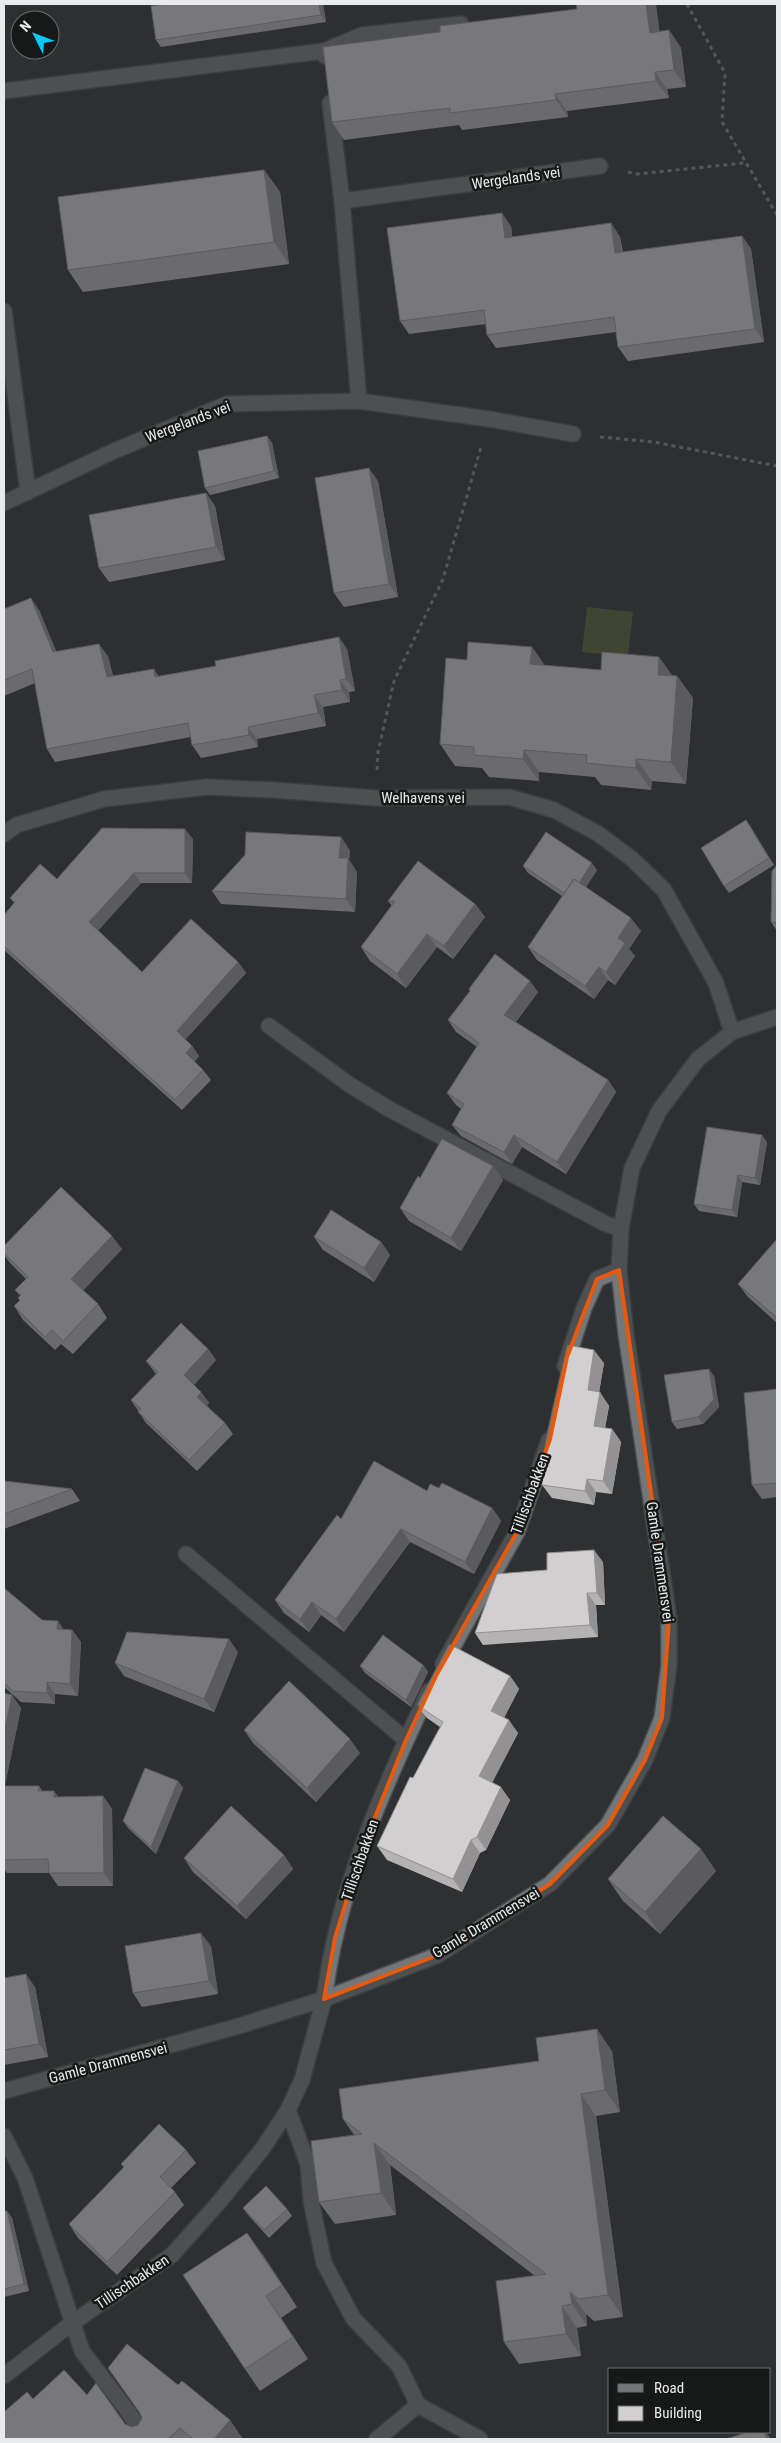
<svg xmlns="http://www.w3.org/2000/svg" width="781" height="2443" viewBox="0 0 781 2443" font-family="'Roboto Condensed',sans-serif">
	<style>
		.green { fill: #555d37 }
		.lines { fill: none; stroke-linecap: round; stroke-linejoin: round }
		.lane-casing { stroke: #4d4f50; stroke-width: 18 }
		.street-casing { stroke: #4d4f50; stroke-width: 18 }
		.path { stroke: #818384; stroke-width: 3; stroke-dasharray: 4 4; stroke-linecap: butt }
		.lane { stroke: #747779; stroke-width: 15 }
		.street { stroke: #747779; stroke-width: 15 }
		.wall { fill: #b5b2b4 }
		.shaded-wall { fill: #939192 }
		.building { fill: #d2cfd1; stroke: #939192 }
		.marked { fill: none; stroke: #e8590c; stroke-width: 4; stroke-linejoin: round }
		.labels { text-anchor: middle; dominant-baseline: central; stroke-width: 5; stroke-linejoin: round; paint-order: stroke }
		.street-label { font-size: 15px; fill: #e9eaec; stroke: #171818 }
	</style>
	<rect width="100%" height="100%" fill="#2e3031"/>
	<path class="green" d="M587,607l46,5 -5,45 -46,-5z"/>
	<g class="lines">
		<g class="lane-casing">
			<g id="lane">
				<path d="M325,56l-1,-5 38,-16 99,-11"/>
				<path d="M4,91l320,-40"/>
				<path d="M330,103l12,98"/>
				<path d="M4,311l24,181"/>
				<path d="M359,401l-17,-200 258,-35"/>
				<path d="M269,1026l81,59 39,24 217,115 15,5"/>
				<path d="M186,1554l220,186"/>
				<path d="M288,2110l20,54 3,37 13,62 29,55 46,48 19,39"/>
				<path d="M4,2136l21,42 57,173 45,59 20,29"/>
				<path d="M72,2323l100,-68 48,-54 43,-53 25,-38 14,-30 22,-81"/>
				<path d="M377,2439l41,-34 62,34"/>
			</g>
		</g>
		<g class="street-casing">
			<g id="street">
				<path d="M4,503l110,-52 113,-47 132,-3 130,18 84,15"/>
				<path d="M4,834l13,-9 87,-26 103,-12 67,3 102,8 133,-1 45,13 43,23 34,25 33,32 52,93 16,49"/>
				<path d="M565,1366l19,-58 13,-29 22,-9"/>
				<path d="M443,1664l74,-132 32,-92"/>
				<path d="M324,1999c3,-20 6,-41 11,-61 19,-85 57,-168 94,-247"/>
				<path d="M4,2091l235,-65 85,-27 114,-44 112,-71 58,-59 37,-65 17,-42 7,-53v-47l-43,-284 -7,-64 2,-41 11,-61 27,-57 39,-52 34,-27 45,-15"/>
				<path d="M4,2376l68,-53"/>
			</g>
		</g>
		<g class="path">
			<path d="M687,4l38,69 -3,49 55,93"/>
			<path d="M628,172l9,2 107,-11"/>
			<path d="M600,437l54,5 123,24"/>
			<path d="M377,770l1,-18 16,-71 49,-102 38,-132"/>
		</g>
		<use href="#lane" class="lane"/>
		<use href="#street" class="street"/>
	</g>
	<g class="wall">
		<path d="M323,4l3,18 -165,25 -5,-7z"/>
		<path d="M577,9l83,22 9,-1 12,18 5,39 -19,2 2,9 -102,13 1,6 -106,13 -3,-5 -115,15 -12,-18 108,-90z"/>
		<path d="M264,170l16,22 9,72 -206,28 -15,-22z"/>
		<path d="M611,223l9,14 3,15 119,-16 9,13 13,93 -136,19 -10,-14 -2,-15 -120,16 -9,-13 -1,-11 -77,10 -9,-13 111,-95 1,11z"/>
		<path d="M267,436l5,7 7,35 -69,17 -5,-7z"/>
		<path d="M378,481l20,116 -54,10 -10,-14z"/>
		<path d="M206,493l9,13 10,54 -116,22 -10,-14z"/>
		<path d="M4,609l35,1 17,41 52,5 5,20h46l188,-27 8,42 -6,1 1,10 -27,5 3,19 -69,13 1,8 -57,11 -9,-13 -1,-8 -136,25 -8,-13 -12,-66 -31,13z"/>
		<path d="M532,647l13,19 132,10 16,22 -7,86 -34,-3 -1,9 -50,-5 -6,-8 -56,-5v9l-50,-4 -7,-9 -27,-2 -15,-22z"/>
		<path d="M746,820l28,45 -45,28 -5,-7z"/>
		<path d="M341,837l9,14 -1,9 8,12 -2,40 -134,-8 -9,-13z"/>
		<path d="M193,839l-1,44h-51l-43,47 44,42 96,-10 8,11 -61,67 7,6 7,10 -5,6 9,8 8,10 -29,30 -178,-160v-35l10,-12 -4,-5 47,-19z"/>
		<path d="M777,865v66l-6,-9z"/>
		<path d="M523,866l74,4 -11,17 55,44 -12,18 6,7 -20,29 -7,-5 -14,19 -57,-39 -9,-13 34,-51 -34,-23z"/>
		<path d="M388,901l87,3 10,13 -32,42 -16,-12 -31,41 -36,-27 -9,-14 31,-41z"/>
		<path d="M469,989l69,3 -22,30 92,58 8,12 -50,82 -44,-27 -10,17 -51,-28 -9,-11 9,-16 -5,-4 -9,-12 30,-46 -21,-15 -8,-12 22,-29z"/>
		<path d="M767,1142l-7,43 -18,-3 -5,35 -38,-6 -5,-7z"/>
		<path d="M493,1166l10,14 -42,71 -52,-30 -9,-13 20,-30z"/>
		<path d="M314,1237l67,5 9,13 -16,27 -51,-32z"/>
		<path d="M777,1239v84l-29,-26 -10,-13z"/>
		<path d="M4,1246l118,3 -39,41 15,14 9,14 -34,36 -12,-10 -6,6 -32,-30 -9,-14 6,-6 -2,-2 2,-2 -5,-6 11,-11 -16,-16 -6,-8z"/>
		<path d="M208,1349l8,11 -22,25 7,7 8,11 -2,3 18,17 8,11 -36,37 -51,-48 -15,-23 25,-26 -10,-13z"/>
		<path d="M604,1363l-5,29 10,14 -4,22 7,1 9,13 -9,52 -16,-2 -2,13 -42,-7 -10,-13z"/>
		<path d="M714,1376l5,31 -16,17 -26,5 -5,-7z"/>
		<path d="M777,1389v108l-15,2 -10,-14z"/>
		<path d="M4,1481l68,8 8,12 -76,28z"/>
		<path d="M439,1488l53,20 9,13 -27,53 -64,-32 -66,90 -23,-17 -12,17 -25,-19 -9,-13 66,-81 86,-28z"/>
		<path d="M603,1562l2,43h-9l2,32 -115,8 -8,-12 72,-63z"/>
		<path d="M4,1588l38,32 21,9 9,1 9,12 -3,54 -23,-2v10l-34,-2 -17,-15z"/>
		<path d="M238,1652l-24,60 -90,-36 -9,-13z"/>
		<path d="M423,1665l5,7 -17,35 -46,-34 -5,-7z"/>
		<path d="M510,1676l9,13 -15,28 14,16 -26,49 18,18 -24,50 -6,3 -18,39 -75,-32 -10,-14 63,-119 -13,-9 -10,-13z"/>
		<path d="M4,1693l17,15 -16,77v1h34l3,5h12l4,6 45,-1 9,13 1,77h-55l-9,-13h-42l-3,-4z"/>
		<path d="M244,1730l116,23 -44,49 -63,-59z"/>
		<path d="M178,1781l5,7 -27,66 -28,-26 -5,-7z"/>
		<path d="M284,1855l9,14 -47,50 -53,-47 -9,-14z"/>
		<path d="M716,1871l-56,63 -37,-33 -15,-22z"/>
		<path d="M211,1946l7,48 -76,13 -9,-14z"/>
		<path d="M4,1978l31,9 13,70 -44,8z"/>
		<path d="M612,2051l8,61 -24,4 27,201 -29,4 -8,-7 1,12 -10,2 4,28 -62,8 -15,-22 31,-66 -145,-111 6,50 -61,9 -16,-22 35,-67 -11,-16z"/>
		<path d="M186,2150l10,13 -25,25 4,4 9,13 -67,70 -39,-37 -9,-14 55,-56 -3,-4z"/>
		<path d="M243,2208l44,1 5,7 -23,22 -21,-23z"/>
		<path d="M4,2211h3l5,7 17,73 -25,6z"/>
		<path d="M263,2255l34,52 -16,11 27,41 -48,32 -15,-22z"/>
		<path d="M87,2395l38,29 7,3 6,-2 4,-7 101,21h-239l29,-40z"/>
	</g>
	<g class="shaded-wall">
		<path d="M319,4h4l3,18 -5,-7z"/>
		<path d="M646,4h10l6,46 -12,-17z"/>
		<path d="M669,30l12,18 5,39 -12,-17z"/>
		<path d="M655,72l12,17 2,9 -13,-17z"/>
		<path d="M555,94l12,17 1,6 -12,-17z"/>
		<path d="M264,170l16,22 9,72 -15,-22z"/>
		<path d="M502,213l9,13 3,25 -9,-13z"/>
		<path d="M611,223l9,14 4,30 -9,-14z"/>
		<path d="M742,236l9,13 13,93 -9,-13z"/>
		<path d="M267,436l5,7 7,35 -5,-7z"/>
		<path d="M369,468l9,13 20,116 -9,-13z"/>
		<path d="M206,493l9,13 10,54 -9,-13z"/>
		<path d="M31,598l8,12 22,54 -8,-12z"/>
		<path d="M339,637l8,12 8,42 -9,-12z"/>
		<path d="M99,644l9,12 8,34 -9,-13z"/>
		<path d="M532,647l15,22 -17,-5z"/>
		<path d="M659,657l16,22 -17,-4z"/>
		<path d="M154,669l8,12 -7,-4z"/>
		<path d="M677,676l16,22 -7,86 -15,-22z"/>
		<path d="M340,680l9,12 1,10 -8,-12z"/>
		<path d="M314,695l9,12 3,19 -8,-13z"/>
		<path d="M248,727l9,12 1,8 -9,-12z"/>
		<path d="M524,750l15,22v9l-16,-22z"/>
		<path d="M636,759l16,22 -1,9 -15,-22z"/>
		<path d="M746,820l5,7 23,38 -5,-7z"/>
		<path d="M185,829l8,10 -1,44 -7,-10z"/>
		<path d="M341,837l9,14 -1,9 8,12 -2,40 -9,-13 -7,-41z"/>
		<path d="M592,863l5,7 -22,34 -5,-7z"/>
		<path d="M134,873l7,10 -44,49 -8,-10z"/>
		<path d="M475,904l10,13 -32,42 -9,-13z"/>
		<path d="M631,918l10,13 -12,18 6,7 -20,29 -9,-13 12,-34z"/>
		<path d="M427,934l10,13 -31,41 -9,-14z"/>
		<path d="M238,962l8,11 -62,68 -7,-10z"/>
		<path d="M599,967l9,13 -14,19 -9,-13z"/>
		<path d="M530,981l8,11 -26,35 -8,-12z"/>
		<path d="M192,1046l7,10 -6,8 -7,-11z"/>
		<path d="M608,1080l8,12 -50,82 -9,-12z"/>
		<path d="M514,1135l8,12 -10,17 -8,-12z"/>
		<path d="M762,1135l5,7 -7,43 -5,-7z"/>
		<path d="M493,1166l10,14 -42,71 -10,-13z"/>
		<path d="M738,1175l4,7 -5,35 -5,-7z"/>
		<path d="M112,1236l10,13 -41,44 -10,-14z"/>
		<path d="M381,1242l9,13 -16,27 -10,-14z"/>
		<path d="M208,1349l8,11 -24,27 -8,-12z"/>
		<path d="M594,1350l10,13 -7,41 -9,-14z"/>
		<path d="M709,1369l5,7 5,31 -16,17 -5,-7z"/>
		<path d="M201,1392l8,11 -4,5 -8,-11z"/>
		<path d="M600,1392l9,14 -6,33 -9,-13z"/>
		<path d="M612,1429l9,13 -9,52 -9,-13z"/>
		<path d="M587,1479l9,13 -2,13 -9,-14z"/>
		<path d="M492,1508l9,13 -27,53 -9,-12z"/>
		<path d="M401,1529l9,13 -66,90 -8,-13z"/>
		<path d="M594,1550l9,12 2,43 -8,-12z"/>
		<path d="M587,1593l9,12 2,32 -8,-12z"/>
		<path d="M312,1602l9,13 -12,17 -9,-13z"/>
		<path d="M58,1621l8,12 -9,-4z"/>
		<path d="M72,1630l9,12 -3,54 -8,-12z"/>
		<path d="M229,1639l9,13 -24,60 -10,-13z"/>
		<path d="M423,1665l5,7 -17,35 -5,-7z"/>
		<path d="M510,1676l9,13 -18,35 -10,-13z"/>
		<path d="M47,1682l8,12v10l-8,-11z"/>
		<path d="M12,1695l9,13 -16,77 7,10 -8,-6v-55z"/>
		<path d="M509,1720l9,13 -29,56 -10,-13z"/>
		<path d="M350,1739l10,14 -44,49 -9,-14z"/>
		<path d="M178,1781l5,7 -27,66 -5,-7z"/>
		<path d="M501,1787l9,13 -24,50 -9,-13z"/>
		<path d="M54,1791l9,13 -9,-7z"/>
		<path d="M103,1796l9,13 1,77 -9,-13z"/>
		<path d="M471,1840l9,13 -18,39 -9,-13z"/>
		<path d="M701,1849l15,22 -56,63 -15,-22z"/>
		<path d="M284,1855l9,14 -47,50 -9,-13z"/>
		<path d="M201,1933l10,13 7,48 -9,-13z"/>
		<path d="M26,1974l9,13 13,70 -9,-13z"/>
		<path d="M597,2029l15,22 8,61 -15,-22z"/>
		<path d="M581,2094l15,22 27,201 -15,-22z"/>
		<path d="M374,2143l16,22 6,50 -15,-22z"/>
		<path d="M7,2211l5,7 17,73 -5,-7z"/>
		<path d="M247,2233l16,22 34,52 -15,-22z"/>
		<path d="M570,2292l16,22 1,12 -15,-22z"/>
		<path d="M266,2296l15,22 27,41 -15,-22z"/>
		<path d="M562,2306l15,22 4,28 -15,-22z"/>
		<path d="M230,2420l13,19h-29z"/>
		<path d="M764,2432h2l5,7h-4z"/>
	</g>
	<g class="building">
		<path d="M167,4h152l2,11 -165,25 -5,-34z"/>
		<path d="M576,4h70l4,29 19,-3 5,40 -19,2 1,9 -101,13 1,6 -106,13v-5l-118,14 -9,-75 117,-15v-6l137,-17z"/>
		<path d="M264,170l10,72 -206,28 -10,-73z"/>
		<path d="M502,213l3,25 106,-15 4,30 127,-17 13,93 -137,18 -4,-30 -127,18 -3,-25 -84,11 -13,-93z"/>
		<path d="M267,436l7,35 -69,17 -7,-37z"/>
		<path d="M369,468l20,116 -55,9 -19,-115z"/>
		<path d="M206,493l10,54 -117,21 -10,-53z"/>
		<path d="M31,598l22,54 46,-8 8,33 47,-8 1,8 61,-11 -1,-5 124,-24 7,42 -6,1 2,10 -28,5 4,18 -70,14 1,8 -57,10 -4,-22 -141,26 -15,-80 -28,11v-71z"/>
		<path d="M468,642l64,5 -2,17 71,6 1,-18 57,5 -1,18 19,1 -6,86 -35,-3v9l-50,-5 1,-8 -63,-5 -1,9 -49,-4v-8l-34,-3 6,-86 21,2z"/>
		<path d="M746,820l23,38 -45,28 -23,-38z"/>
		<path d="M102,828l83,1v44h-51l-45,49 53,50 49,-53 47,43 -61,69 15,15 -6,7 17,17 -28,30 -171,-154v-31l11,-13 -5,-4 30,-34 17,15z"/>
		<path d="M246,832l95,5 -2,21h9l-2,41 -134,-8 33,-36z"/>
		<path d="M546,832l46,31 -13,20 -5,-4 -10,14 -41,-27z"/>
		<path d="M418,861l57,43 -31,42 -17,-12 -30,40 -36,-27 34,-46h-7z"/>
		<path d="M777,865v58l-6,-1 1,-51z"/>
		<path d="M574,879l57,39 -13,20 7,5 -19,29 -7,-5 -14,19 -57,-39z"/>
		<path d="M495,954l35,27 -26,34 104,65 -51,82 -43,-27 -10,17 -52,-27 12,-21 -17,-11 32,-50 -31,-23 22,-29 -1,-2z"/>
		<path d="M707,1127l55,8 -7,43 -17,-3 -6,35 -38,-6z"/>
		<path d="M442,1139l51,27 -42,72 -51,-30 18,-32 2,2z"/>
		<path d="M61,1187l51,49 -41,43 27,25 -35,37 -11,-11 -7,7 -31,-31 6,-6 -2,-2 3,-3 -6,-5 13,-13 -24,-24v-7z"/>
		<path d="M331,1210l50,32 -17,26 -50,-31z"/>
		<path d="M777,1239v77l-1,1 -38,-33z"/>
		<path d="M181,1323l27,26 -24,26 17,17 -4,5 28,26 -36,37 -51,-48 3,-3 -10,-9 27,-28 -12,-11z"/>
		<path d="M567,1345l27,5 -6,40 12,2 -6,34 18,3 -9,52 -16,-2 -2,12 -43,-6v-19l4,-28z"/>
		<path d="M709,1369l5,30 -16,18 -26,5 -8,-47z"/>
		<path d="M777,1389v94l-25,2 -8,-92z"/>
		<path d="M374,1461l53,30 3,-7 9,4 3,-5 50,25 -27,54 -64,-33 -65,90 -24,-17 -12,17 -25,-19 62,-85 4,4z"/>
		<path d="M4,1481l68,8 -68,25z"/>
		<path d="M594,1550l3,43h-10l3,32 -115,8 22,-59 50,-4v-17z"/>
		<path d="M4,1588l38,32 16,1 -1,8 15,1 -2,54 -23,-2v11l-34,-2 -9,-8z"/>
		<path d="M127,1632l102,7 -25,60 -89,-36z"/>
		<path d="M383,1635l40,30 -17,35 -46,-34z"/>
		<path d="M449,1644l61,32 -19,35 18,9 -30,56 22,11 -24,50 -6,3 -18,39 -76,-33 33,-69 3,1 30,-56 -26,-17z"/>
		<path d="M289,1681l61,58 -43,49 -63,-58z"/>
		<path d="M4,1693l8,2 -8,39z"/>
		<path d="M145,1768l33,13 -27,66 -28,-26z"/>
		<path d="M4,1786h35l-1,5h16v6l49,-1 1,77h-55l-1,-14 -44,1z"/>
		<path d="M231,1806l53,49 -47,51 -53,-48z"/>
		<path d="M663,1816l38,33 -56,63 -37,-33z"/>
		<path d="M201,1933l8,48 -76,12 -8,-47z"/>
		<path d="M26,1974l13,70 -35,6v-72z"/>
		<path d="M597,2029l8,61 -24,4 27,201 -29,4 -9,-7 2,12 -10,2 4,28 -62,8 -8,-61 50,-7 -172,-131 7,50 -62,9 -8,-61 51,-7 -19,-15 -4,-30 200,-28 -3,-23z"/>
		<path d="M159,2124l27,26 -26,27 15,15 -68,70 -38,-38 55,-57 -3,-3z"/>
		<path d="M266,2186l21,23 -23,21 -21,-22z"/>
		<path d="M4,2211h3l17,73 -20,5z"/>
		<path d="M247,2233l35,52 -16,11 27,41 -48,32 -62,-94z"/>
		<path d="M127,2344l51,41 4,-4 48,39 -16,19h-21l-13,-11 -12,11h-164v-27l23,-20 6,7 31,-29 23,25 9,-12 29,41 7,3 6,-2 4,-7 -2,-5 -32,-45z"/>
		<path d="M748,2432h16l3,7h-41z"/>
	</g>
	<path d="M0 0H781V2443H0ZM619,1270l50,348 -7,100 -17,42 -37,65 -58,59 -112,71 -114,44 11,-61 27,-88 44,-110 31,-66 80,-142 33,-93 17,-82 30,-78z" fill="#2e3031" fill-opacity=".55" fill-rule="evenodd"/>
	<path class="marked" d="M619,1270l50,348 -7,100 -17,42 -37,65 -58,59 -112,71 -114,44 11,-61 27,-88 44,-110 31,-66 80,-142 33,-93 17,-82 30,-78z"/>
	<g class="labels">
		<g class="street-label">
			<text transform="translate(516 178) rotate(-8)">Wergelands vei</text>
			<text transform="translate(188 422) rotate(-21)">Wergelands vei</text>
			<text x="423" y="798">Welhavens vei</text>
			<text transform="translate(530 1494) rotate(-70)">Tillischbakken</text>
			<text transform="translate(660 1562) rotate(82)">Gamle Drammensvei</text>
			<text transform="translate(360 1860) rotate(-71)">Tillischbakken</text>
			<text transform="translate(486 1923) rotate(-31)">Gamle Drammensvei</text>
			<text transform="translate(108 2063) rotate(-15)">Gamle Drammensvei</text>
			<text transform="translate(132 2282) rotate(-34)">Tillischbakken</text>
		</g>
	</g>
	<rect width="781" height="2443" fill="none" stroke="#e9eaec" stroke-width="10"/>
	<rect x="608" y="2368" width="162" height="65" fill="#171818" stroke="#6b6c6d"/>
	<rect x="618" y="2384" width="25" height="8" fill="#747779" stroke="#6b6c6d"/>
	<text x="654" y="2393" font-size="15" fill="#e9eaec">Road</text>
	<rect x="618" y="2406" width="25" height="15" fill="#d2cfd1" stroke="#6b6c6d"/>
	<text x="654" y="2418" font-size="15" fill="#e9eaec">Building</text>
	<g transform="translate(35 35) rotate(312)"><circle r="24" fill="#171818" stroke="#6b6c6d"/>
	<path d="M0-4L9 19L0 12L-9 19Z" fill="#02cbf9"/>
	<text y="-8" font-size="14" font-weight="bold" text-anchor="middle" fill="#e9eaec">N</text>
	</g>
</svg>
